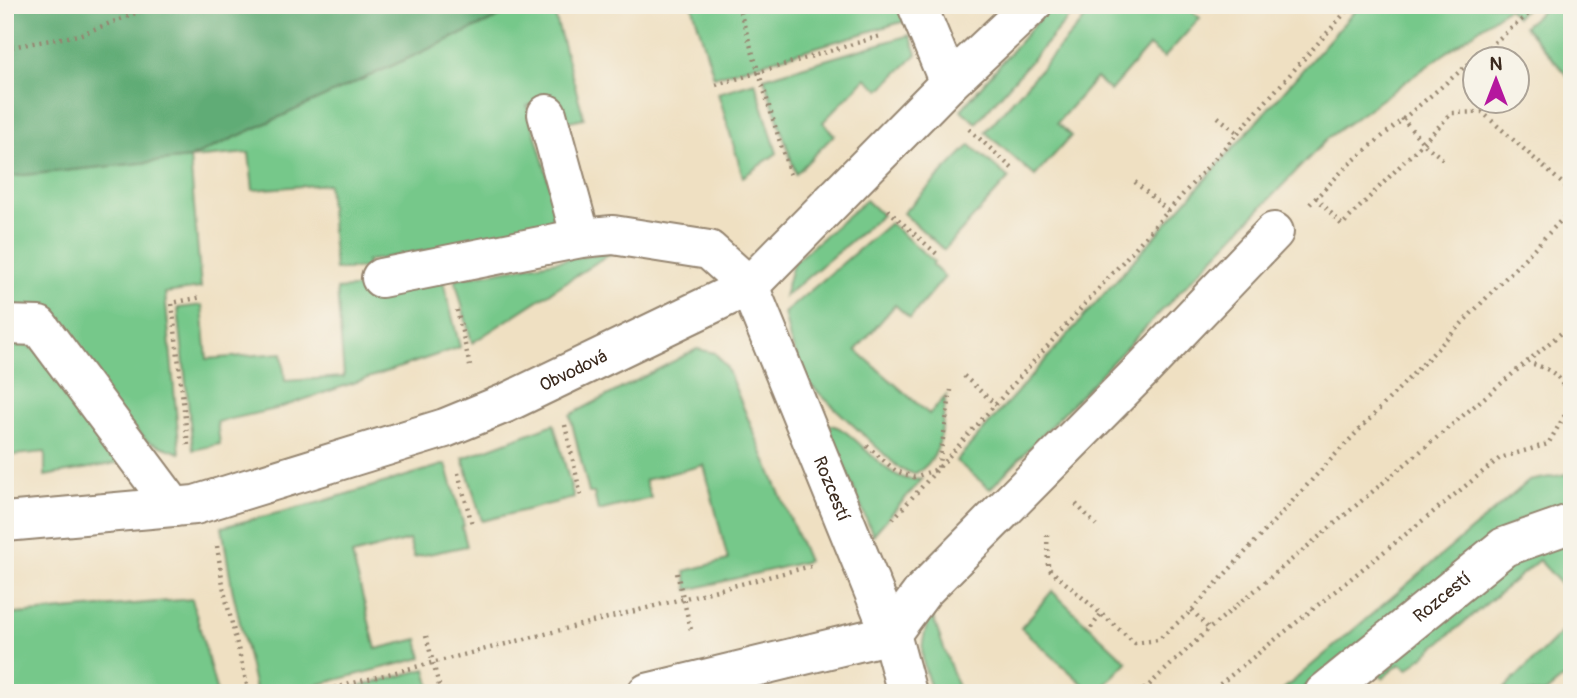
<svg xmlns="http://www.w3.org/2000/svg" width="1577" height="698" viewBox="0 0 1577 698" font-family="Pangolin,sans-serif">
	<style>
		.green { fill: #76c88a; stroke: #587954; stroke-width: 2 }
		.forest { fill: #60ac76; stroke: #4e6b4a; stroke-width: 2 }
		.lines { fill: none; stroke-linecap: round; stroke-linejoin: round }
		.minor-casing { stroke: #958570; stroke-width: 42 }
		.path { stroke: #958570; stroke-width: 4.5; stroke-dasharray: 2 5; stroke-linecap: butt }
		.minor { stroke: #fff; stroke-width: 38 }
		.labels { text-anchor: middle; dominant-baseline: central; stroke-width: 7; stroke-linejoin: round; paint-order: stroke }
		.street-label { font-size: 18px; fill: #3b2a1e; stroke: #f7f3e8 }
	</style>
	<rect width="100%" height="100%" fill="#f7f3e8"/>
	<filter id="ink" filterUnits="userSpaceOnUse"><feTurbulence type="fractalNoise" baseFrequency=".0143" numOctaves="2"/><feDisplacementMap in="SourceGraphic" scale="14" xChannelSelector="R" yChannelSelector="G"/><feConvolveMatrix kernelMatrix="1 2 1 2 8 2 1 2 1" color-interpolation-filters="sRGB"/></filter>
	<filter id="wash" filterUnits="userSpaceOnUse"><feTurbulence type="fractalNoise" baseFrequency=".00686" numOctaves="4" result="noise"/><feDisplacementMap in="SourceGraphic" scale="28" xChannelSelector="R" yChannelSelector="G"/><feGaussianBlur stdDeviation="1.57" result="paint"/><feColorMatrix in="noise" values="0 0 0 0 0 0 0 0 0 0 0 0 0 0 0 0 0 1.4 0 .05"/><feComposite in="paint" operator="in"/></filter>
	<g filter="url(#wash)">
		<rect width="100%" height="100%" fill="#efe0c2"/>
		<g class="green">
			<path d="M525,5h27l32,113 -19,4 -8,-25 -30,9 28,96 -3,18 -14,11 -171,30v7l-32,2 -7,-86 -75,6 -4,-37 -59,5 11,130 -36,5 15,160 -33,-12 -142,-133v-131l185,-19z"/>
			<path d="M692,5h206l7,16 -191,56z"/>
			<path d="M1051,5h29l-104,118 -15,-13z"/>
			<path d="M1097,5h88l15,13 -36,40 -15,-12 -39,45 -14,-13 -39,45 14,13 -36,40 -50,-44z"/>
			<path d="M1360,5h170l-14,12 -8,-9 -179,129 -339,352 -34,-28z"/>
			<path d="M1549,5h23v76l-48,-55z"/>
			<path d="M910,35l7,19 -37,36 -14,-12 -43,44 11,13 -38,39 -32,-96z"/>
			<path d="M755,82l22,71 -34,24 -25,-84z"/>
			<path d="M970,145l39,33 -65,72 -41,-37z"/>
			<path d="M866,200l16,15 -98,82 9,-34z"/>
			<path d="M890,223l44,39 -2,3 13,12 -35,41 -15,-13 -39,45 73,64 17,-18c-5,30 -1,63 -32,78l-14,-5 -93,-87 -17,-42 -6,-27z"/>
			<path d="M614,251l-142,92 -17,-64z"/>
			<path d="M443,281l17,66 -184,62 -59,13 3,22 -27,6 -15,-142 24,-3 5,54 75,-6 3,28 59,-4 -7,-88 31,-2 1,8z"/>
			<path d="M5,339h11l23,13 84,110 -78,14v-24l-40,4z"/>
			<path d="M697,349l18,4 11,13 82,195 -120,29 -3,-19 43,-11 -24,-95 -59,15 6,18 -53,13 -4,-18h-5l-19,-78z"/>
			<path d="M554,424l20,74 -92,23 -19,-63z"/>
			<path d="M826,424c5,1 11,2 15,5 23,13 52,60 82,49l-50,57z"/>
			<path d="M446,464l18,62 -2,1 5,19 -53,11 -5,-17 -57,15 24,94 42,-10 4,19 -137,35h-29l-24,-105 -10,-61 95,-24z"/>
			<path d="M1572,473v30l-48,15 -30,17 -196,158h-19l250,-212z"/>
			<path d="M1572,536v60l-33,-36 -131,109 -8,-5 -18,14 -6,-8 132,-111z"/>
			<path d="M1052,591l75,71 -30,31h-4l-72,-65z"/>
			<path d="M192,599l25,94h-212v-78z"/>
			<path d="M931,612l29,81h-27c-14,-35 -14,-46 -2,-81z"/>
			<path d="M1572,622v49l-27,22h-45z"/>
			<path d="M426,669l6,24h-97z"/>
		</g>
		<path class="forest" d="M5,5h520l-335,153 -185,19z"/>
	</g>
	<g filter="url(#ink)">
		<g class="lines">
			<g class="minor-casing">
				<g id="minor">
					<path d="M917,5l32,78"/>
					<path d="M547,114l34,124"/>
					<path id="s1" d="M381,278l200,-40 32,-3 96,15 40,36 142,348 16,59"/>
					<path d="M5,325l34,1 135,181"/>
					<path id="s2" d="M5,522l190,-17 250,-77 61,-25 243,-117 200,-203 83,-78"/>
					<path d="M647,693l244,-59 32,-43 220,-222 131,-137"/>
					<path id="s3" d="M1324,693l180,-146 68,-24"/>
				</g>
			</g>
			<g class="path">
				<path d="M738,5l53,173"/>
				<path d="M5,48l74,-13 78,-30"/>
				<path d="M716,85l164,-49"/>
				<path d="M1218,117l20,16"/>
				<path d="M1402,118l22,26 20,16"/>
				<path d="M969,129l46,42"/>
				<path d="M1135,182l33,29"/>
				<path d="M1316,197l26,28 110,-112 30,-1 90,80"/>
				<path d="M1310,204l37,-38 192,-161"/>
				<path d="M888,210l51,46"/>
				<path d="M457,310l13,56"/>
				<path d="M964,376l32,29"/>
				<path d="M565,425l16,71"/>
				<path d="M188,445l-16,-142 30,-6"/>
				<path d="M867,446l29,25 18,6 24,-8 13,-79"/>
				<path d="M458,473l14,51"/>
				<path d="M1076,504l20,21"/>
				<path d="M893,519l459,-514"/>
				<path d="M1047,535l1,33 87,75 23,-3 34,-30 142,-154 238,-247"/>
				<path d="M217,546l7,45 25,102"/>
				<path d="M677,573l15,61"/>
				<path d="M1192,610l17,19"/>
				<path d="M1091,628l10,-14"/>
				<path d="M426,636l15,57"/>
				<path d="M314,693l497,-127"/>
				<path d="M1138,693l10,-7 61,-57 363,-305"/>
				<path d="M1209,693l291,-235 48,-14 21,-36c-6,-30 -10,-36 -39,-45"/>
			</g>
			<use href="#minor" class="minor"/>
		</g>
	</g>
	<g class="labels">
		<g class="street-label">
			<text stroke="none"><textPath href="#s2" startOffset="593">Obvodová</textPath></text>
			<text stroke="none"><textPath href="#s1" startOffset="606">Rozcestí</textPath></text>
			<text stroke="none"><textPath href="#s3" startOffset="152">Rozcestí</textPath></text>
		</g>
	</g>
	<rect width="1577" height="698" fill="none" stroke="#f7f3e8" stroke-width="28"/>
	<g transform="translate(1496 80)"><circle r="33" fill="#f7f3e8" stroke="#aca397" stroke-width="2"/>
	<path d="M0-5L12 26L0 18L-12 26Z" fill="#b5179e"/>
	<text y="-10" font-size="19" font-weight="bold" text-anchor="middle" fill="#3b2a1e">N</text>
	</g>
</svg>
